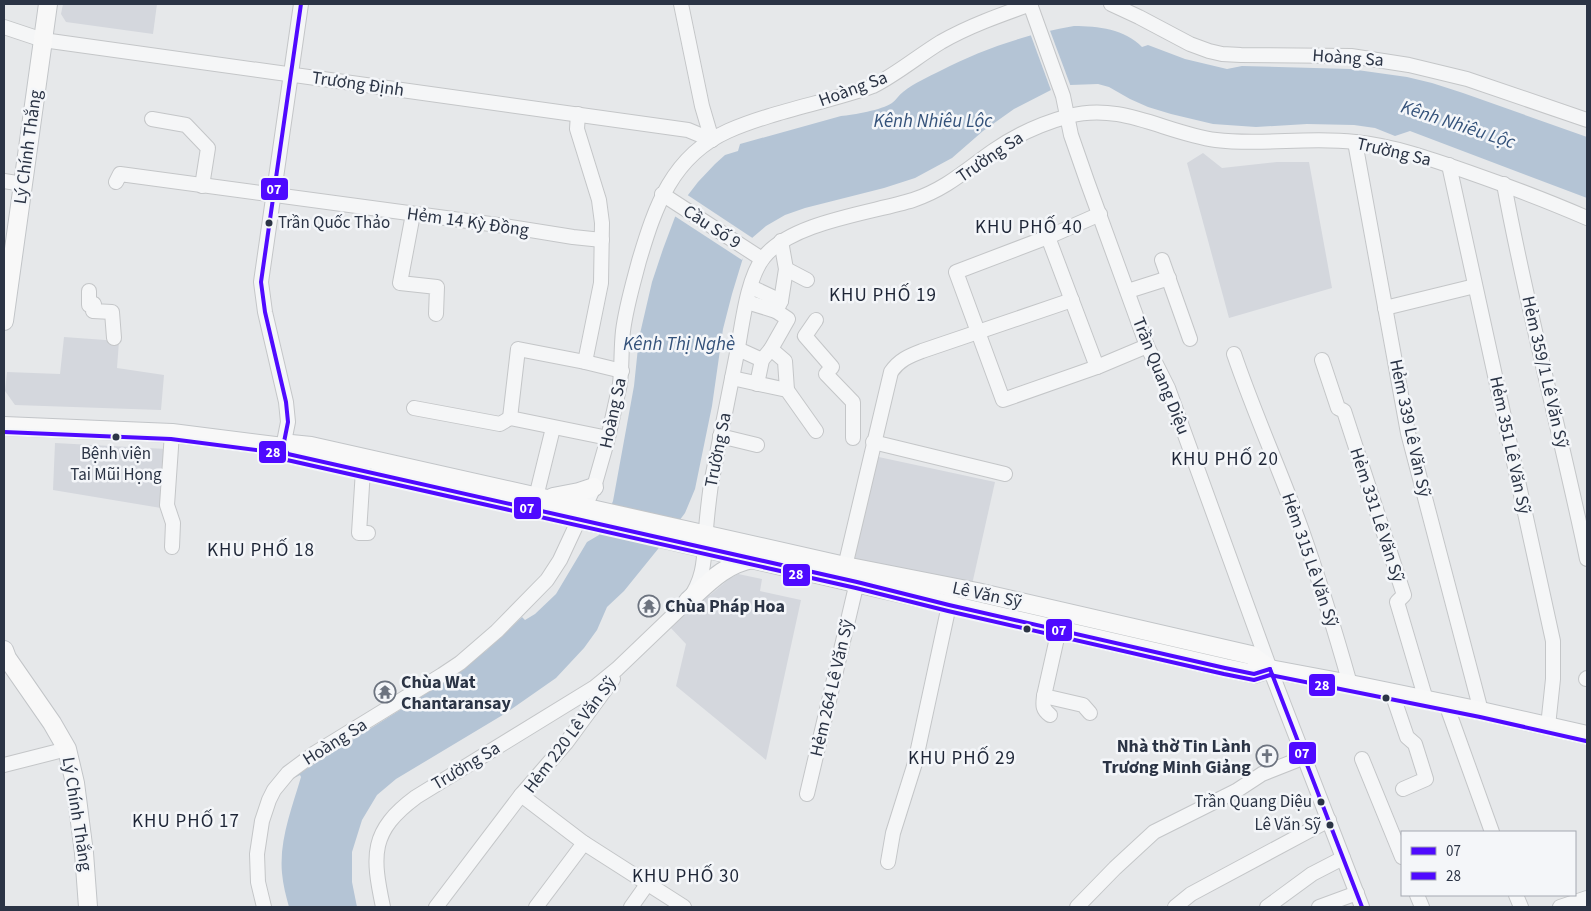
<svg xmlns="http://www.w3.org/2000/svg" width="1591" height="911" viewBox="0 0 1591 911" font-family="'Source Sans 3',sans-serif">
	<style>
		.built { fill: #d4d7dd }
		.water { fill: #b4c4d5 }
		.pier { fill: #e6e8ea }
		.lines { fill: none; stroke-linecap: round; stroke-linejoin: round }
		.minor-casing { stroke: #c4c6c8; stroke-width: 16 }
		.major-casing { stroke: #c2c5c8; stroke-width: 20 }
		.minor { stroke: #f5f6f7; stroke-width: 14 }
		.major { stroke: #f8f8f8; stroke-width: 18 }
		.bus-1-casing { stroke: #f4f6f9; stroke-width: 8 }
		.bus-2-casing { stroke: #f4f6f9; stroke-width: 8 }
		.bus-1 { stroke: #4f0aff; stroke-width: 4 }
		.bus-2 { stroke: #4f0aff; stroke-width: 4 }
		.bus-dot { fill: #2b3445; stroke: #f4f6f9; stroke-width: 2 }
		.labels { text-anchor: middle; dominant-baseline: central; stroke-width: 5; stroke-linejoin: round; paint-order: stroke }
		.bus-label { font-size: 17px; fill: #2b3445; stroke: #f4f6f9; text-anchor: end }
		.street-label { font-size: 18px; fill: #2b3445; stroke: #f4f6f9 }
		.poi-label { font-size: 18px; font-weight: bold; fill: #2b3445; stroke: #f4f6f9; text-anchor: start }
		.water-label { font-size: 19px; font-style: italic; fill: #34527a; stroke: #f4f6f9 }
		.neighbourhood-label { font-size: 19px; letter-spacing: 1px; fill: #1d2536; stroke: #f4f6f9 }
		.line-badge { stroke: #f4f6f9; stroke-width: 2 }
		.badge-label { font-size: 14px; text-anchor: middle; font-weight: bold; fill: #fff }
	</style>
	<rect width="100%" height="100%" fill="#e6e8ea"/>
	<g class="built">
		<path d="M63,4h94l-4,30 -87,-12 -5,-8z"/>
		<path d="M1203,153l19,15 55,-6h32l23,126 -103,30 -42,-155z"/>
		<path d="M64,337l55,4 -2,27 47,7 -3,35 -146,-5 -10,-14 2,-19 53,2z"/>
		<path d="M55,443l112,6 -6,59 -108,-18z"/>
		<path d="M874,456l121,26 -24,107 -122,-27z"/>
		<path d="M738,574l24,5 -2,12 41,9 -35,160 -90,-74 10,-42 -17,-18 35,-32 6,1 19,-16z"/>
	</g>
	<path class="water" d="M1074,26c24,0 51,3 68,21l6,-2 37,14 42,10 15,-3 108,3 57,8 25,6 31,10 124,44v61l-177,-67 -15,5 -20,-8 -21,-3 -47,-1 -51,3 -43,-3 -42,-10 -23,-7 -18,-8 -21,-12 -11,-3 -28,1 -19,5 -37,19 -31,22 -31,27 -37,20 -31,10 -79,20 -20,7 -19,11 -14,12 -6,10 -14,46 -9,35 -11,77 -17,83 -10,24 -27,36 -34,42 -17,16 -10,23 -13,18 -28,30 -50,35 -110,66 -19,16 -15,25 -10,32v30l5,25h-68c-3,-11 -6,-22 -7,-34 -3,-33 10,-65 19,-96l-1,-2 -4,2 -1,-1 151,-95 41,-31 35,-33 3,3 10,-6 21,-20 31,-52 12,-7 14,-34 21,-115 5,-48 13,-56 11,-33 12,-32 13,-22 10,-13 17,-18 10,-9 13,-4 2,-7 101,-28c12,-1 41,-6 51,-13 4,-3 7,-8 11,-11 11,-9 25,-15 37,-21 42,-22 87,-37 134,-45z"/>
	<g class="pier">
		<path d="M1049,28l22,59 -19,6 -22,-60z"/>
		<path d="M686,194l68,45 -12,21 -69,-45z"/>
	</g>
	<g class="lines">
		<g class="minor-casing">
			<g id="minor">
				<path d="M681,4l21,102 10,34"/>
				<path d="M1030,4l33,92 8,39 16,46 60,165 21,42 102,281 92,238"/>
				<path d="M1111,4l28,13 51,27 19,7 13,3 19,1 110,1 58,9 58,14 120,41"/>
				<path d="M4,27l39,13 645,90 24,10"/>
				<path d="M578,114l-1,15 22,71 3,23 -1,60 -16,79"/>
				<path d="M152,119l34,6 22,23 -6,38"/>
				<path d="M1355,142l53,291 73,278"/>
				<path d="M1449,165l104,476v38l-5,47"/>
				<path d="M4,181l19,3"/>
				<path d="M116,182l4,-8 385,52 68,11 29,3"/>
				<path d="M1504,184c23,126 57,250 83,375"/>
				<path d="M662,194l100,65"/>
				<path d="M413,214l-13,69 37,4 -1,27"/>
				<path d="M1100,214l-52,23 -92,35 47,128 94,-33 50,-21"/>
				<path d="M1048,237l49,130"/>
				<path d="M1162,260l28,79"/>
				<path d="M786,269l21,11"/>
				<path d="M751,287l30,14"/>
				<path d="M89,291v14l5,-1 -1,7 19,1 2,26"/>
				<path d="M1128,291l41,-13"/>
				<path d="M747,302l29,9 12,8 -17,30 -9,11 -5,24"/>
				<path d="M1385,308l90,-22"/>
				<path d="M776,311l5,-10 5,-32 -5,-28"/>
				<path d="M816,320l-11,16 27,31 -6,7 27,28v36"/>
				<path d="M738,349l24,11"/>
				<path d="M771,349l14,12 2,29"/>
				<path d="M1234,354c20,59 46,116 67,174 18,51 34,103 49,156"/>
				<path d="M1322,360l16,48 6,3 60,184 -7,7 29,98"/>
				<path d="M732,378l55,12 29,41"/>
				<path d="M414,408l86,16 10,-6 98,20"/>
				<path d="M510,418l8,-69 67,13 37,9"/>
				<path d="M172,433l-5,72 6,18 -1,24"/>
				<path d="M720,436l37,9"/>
				<path d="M873,442l132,32"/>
				<path d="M283,447l5,-25 -2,-20 -21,-90 -4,-30 40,-278"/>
				<path d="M363,470l-4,63h9"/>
				<path d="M536,497l17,-69"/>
				<path d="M843,575l48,-203c8,-12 18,-16 31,-21l150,-51"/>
				<path d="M1059,629l-15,67 39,9 7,8"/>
				<path d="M613,679l-47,64 -45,52 63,48 100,64"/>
				<path d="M1586,679l1,-1"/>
				<path d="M1392,693l15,44 8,7 11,35 -23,10"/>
				<path d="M1044,696c-1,9 -2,13 6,19"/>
				<path d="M1446,704l46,128"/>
				<path d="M1362,759l40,98"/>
				<path d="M4,765l63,-16"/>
				<path d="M807,794l50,-212"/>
				<path d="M888,862l5,-29 22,-70 36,-167"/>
				<path d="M1417,895l5,12"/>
				<path d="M1516,895l5,12"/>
				<path d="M264,907l-6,-25 -1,-28 5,-33 7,-21 5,-10 14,-17 27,-20 127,-78 18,-12 37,-32 50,-51 13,-20 34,-73 14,-49 12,-54c2,-18 1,-35 3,-53 3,-24 10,-47 16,-70 16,-54 33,-105 89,-130 46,-20 97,-28 145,-45 24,-12 45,-30 68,-44 28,-16 59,-27 90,-38"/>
				<path d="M383,907c-11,-52 -13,-76 33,-110l179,-110 22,-18 71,-68c17,-23 16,-43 18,-71 1,-15 3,-31 5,-46 8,-42 17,-84 25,-126 6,-29 10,-79 28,-101 28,-35 107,-44 149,-57 33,-11 53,-30 80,-49 23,-16 50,-28 76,-35 53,-14 96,17 147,24 46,6 93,-4 139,2 39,4 76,17 113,30 40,14 80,29 119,46"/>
				<path d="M436,907l85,-112"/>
				<path d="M536,907l48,-64"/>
				<path d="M631,907l17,-24"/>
				<path d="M1077,907l38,-39 39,-36 82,-41 26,-17 43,-17"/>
				<path d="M1175,907l16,-13 138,-74"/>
				<path d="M1267,907l45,-33 31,-16"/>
				<path d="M1319,907l38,-14"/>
				<path d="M1560,907l27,-9"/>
			</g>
		</g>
		<g class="major-casing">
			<g id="major">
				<path d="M4,321l44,-317"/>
				<path d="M4,426l168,7 111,14 8,-3 20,2 534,120 132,26 274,63 19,14 80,15 131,27 106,24"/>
				<path d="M283,447l5,7 66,14"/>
				<path d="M382,474c281,64 562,128 843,194l29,6 16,-5"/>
				<path d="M553,497l26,-5 15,-5"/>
				<path d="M688,601c20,-18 37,-37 65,-42"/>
				<path d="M4,650l3,8 45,65 15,26 8,34 9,70 4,54"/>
			</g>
		</g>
		<use href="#minor" class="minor"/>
		<use href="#major" class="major"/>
		<g class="bus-1-casing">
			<g id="bus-1">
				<path d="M283,447l5,7 569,128 92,23 276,63 29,6 16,-5"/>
				<path d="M283,447l5,-25 -2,-20 -21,-90 -4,-30 40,-278"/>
				<path d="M1270,669l92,238"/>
			</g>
		</g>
		<g class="bus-2-casing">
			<path id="bus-2" d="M4,432l167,7 109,14 7,7 569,128 92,23 276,63 30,6 16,-5 210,42 106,24"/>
		</g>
		<use href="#bus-1" class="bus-1"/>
		<use href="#bus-2" class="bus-2"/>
	</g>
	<defs>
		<g id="temple-ring" transform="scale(1.125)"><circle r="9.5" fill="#f4f6f9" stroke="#6c737f" stroke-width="1.5"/><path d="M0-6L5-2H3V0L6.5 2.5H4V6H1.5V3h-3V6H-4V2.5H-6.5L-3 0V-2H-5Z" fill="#6c737f"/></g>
		<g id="church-ring" transform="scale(1.125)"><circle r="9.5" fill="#f4f6f9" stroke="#6c737f" stroke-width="1.5"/><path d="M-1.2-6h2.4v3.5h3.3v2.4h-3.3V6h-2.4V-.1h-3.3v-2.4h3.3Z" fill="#6c737f"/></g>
	</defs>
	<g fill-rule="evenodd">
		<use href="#temple-ring" x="649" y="606"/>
		<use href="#temple-ring" x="385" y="692"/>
		<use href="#church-ring" x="1267" y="756"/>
	</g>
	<g class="bus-dot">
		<circle cx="269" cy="223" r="4.5"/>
		<circle cx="116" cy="437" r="4.5"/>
		<circle cx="1027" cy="629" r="4.5"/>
		<circle cx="1386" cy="698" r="4.5"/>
		<circle cx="1321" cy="802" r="4.5"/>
		<circle cx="1330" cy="825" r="4.5"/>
	</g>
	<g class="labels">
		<g class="bus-label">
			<text x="278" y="223" text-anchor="start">Trần Quốc Thảo</text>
			<text x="116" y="454" text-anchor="middle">Bệnh viện<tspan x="116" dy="21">Tai Mũi Họng</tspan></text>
			<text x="1312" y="802">Trần Quang Diệu</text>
			<text x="1321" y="825">Lê Văn Sỹ</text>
		</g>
		<g class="street-label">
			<text transform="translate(1348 58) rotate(4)">Hoàng Sa</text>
			<text transform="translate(358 84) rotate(8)">Trương Định</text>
			<text transform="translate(853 89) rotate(-20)">Hoàng Sa</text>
			<text transform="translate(28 147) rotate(-82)">Lý Chính Thắng</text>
			<text transform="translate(1394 152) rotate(13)">Trường Sa</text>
			<text transform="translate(990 157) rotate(-34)">Trường Sa</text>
			<text transform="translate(468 222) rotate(8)">Hẻm 14 Kỳ Ðồng</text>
			<text transform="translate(712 227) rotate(33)">Cầu Số 9</text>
			<text transform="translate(1545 372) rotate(77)">Hẻm 359/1 Lê Văn Sỹ</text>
			<text transform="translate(1161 376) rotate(68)">Trần Quang Diệu</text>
			<text transform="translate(613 413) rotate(-78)">Hoàng Sa</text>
			<text transform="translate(1410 428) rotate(78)">Hẻm 339 Lê Văn Sỹ</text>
			<text transform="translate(1510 445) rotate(78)">Hẻm 351 Lê Văn Sỹ</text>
			<text transform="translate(718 450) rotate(-79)">Trường Sa</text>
			<text transform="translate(1377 515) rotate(72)">Hẻm 331 Lê Văn Sỹ</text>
			<text transform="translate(1310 560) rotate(71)">Hẻm 315 Lê Văn Sỹ</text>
			<text transform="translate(987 595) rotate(12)">Lê Văn Sỹ</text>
			<text transform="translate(832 688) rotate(-77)">Hẻm 264 Lê Văn Sỹ</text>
			<text transform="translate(570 735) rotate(-53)">Hẻm 220 Lê Văn Sỹ</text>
			<text transform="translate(335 742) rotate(-32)">Hoàng Sa</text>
			<text transform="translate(466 766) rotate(-31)">Trường Sa</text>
			<text transform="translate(77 814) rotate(81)">Lý Chính Thắng</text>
		</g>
		<g class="poi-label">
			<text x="665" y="606">Chùa Pháp Hoa</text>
			<text x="401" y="682">Chùa Wat<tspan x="401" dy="21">Chantaransay</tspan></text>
			<text x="1251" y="746" text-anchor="end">Nhà thờ Tin Lành<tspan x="1251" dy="21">Trương Minh Giảng</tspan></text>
		</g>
		<g class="water-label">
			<text x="933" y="121">Kênh Nhiêu Lộc</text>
			<text transform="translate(1458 125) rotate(18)">Kênh Nhiêu Lộc</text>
			<text x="679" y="344">Kênh Thị Nghè</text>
		</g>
		<g class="neighbourhood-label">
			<text x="1029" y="227">KHU PHỐ 40</text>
			<text x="883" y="295">KHU PHỐ 19</text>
			<text x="1225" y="459">KHU PHỐ 20</text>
			<text x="261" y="550">KHU PHỐ 18</text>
			<text x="962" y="758">KHU PHỐ 29</text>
			<text x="186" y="821">KHU PHỐ 17</text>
			<text x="686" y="876">KHU PHỐ 30</text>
		</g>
	</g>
	<g class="line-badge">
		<rect x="260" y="177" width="29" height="24" rx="5" fill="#4f0aff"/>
		<rect x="258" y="440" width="29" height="24" rx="5" fill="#4f0aff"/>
		<rect x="513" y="496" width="29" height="24" rx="5" fill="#4f0aff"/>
		<rect x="782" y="563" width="29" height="24" rx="5" fill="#4f0aff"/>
		<rect x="1045" y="618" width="28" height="24" rx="5" fill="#4f0aff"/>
		<rect x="1308" y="673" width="28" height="24" rx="5" fill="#4f0aff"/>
		<rect x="1288" y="741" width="29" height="24" rx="5" fill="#4f0aff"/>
	</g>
	<g class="badge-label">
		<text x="274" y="194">07</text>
		<text x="273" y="457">28</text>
		<text x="527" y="513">07</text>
		<text x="796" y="579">28</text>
		<text x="1059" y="635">07</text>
		<text x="1322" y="690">28</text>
		<text x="1302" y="758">07</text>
	</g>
	<rect width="1591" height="911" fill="none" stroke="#2b3445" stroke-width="10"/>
	<rect x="1401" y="831" width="175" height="65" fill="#f4f6f9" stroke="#a4a8b1"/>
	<rect x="1411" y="847" width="25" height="8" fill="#4f0aff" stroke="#a4a8b1"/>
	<text x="1446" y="856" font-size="15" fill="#2b3445">07</text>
	<rect x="1411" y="872" width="25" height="8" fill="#4f0aff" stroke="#a4a8b1"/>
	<text x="1446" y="881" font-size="15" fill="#2b3445">28</text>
</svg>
